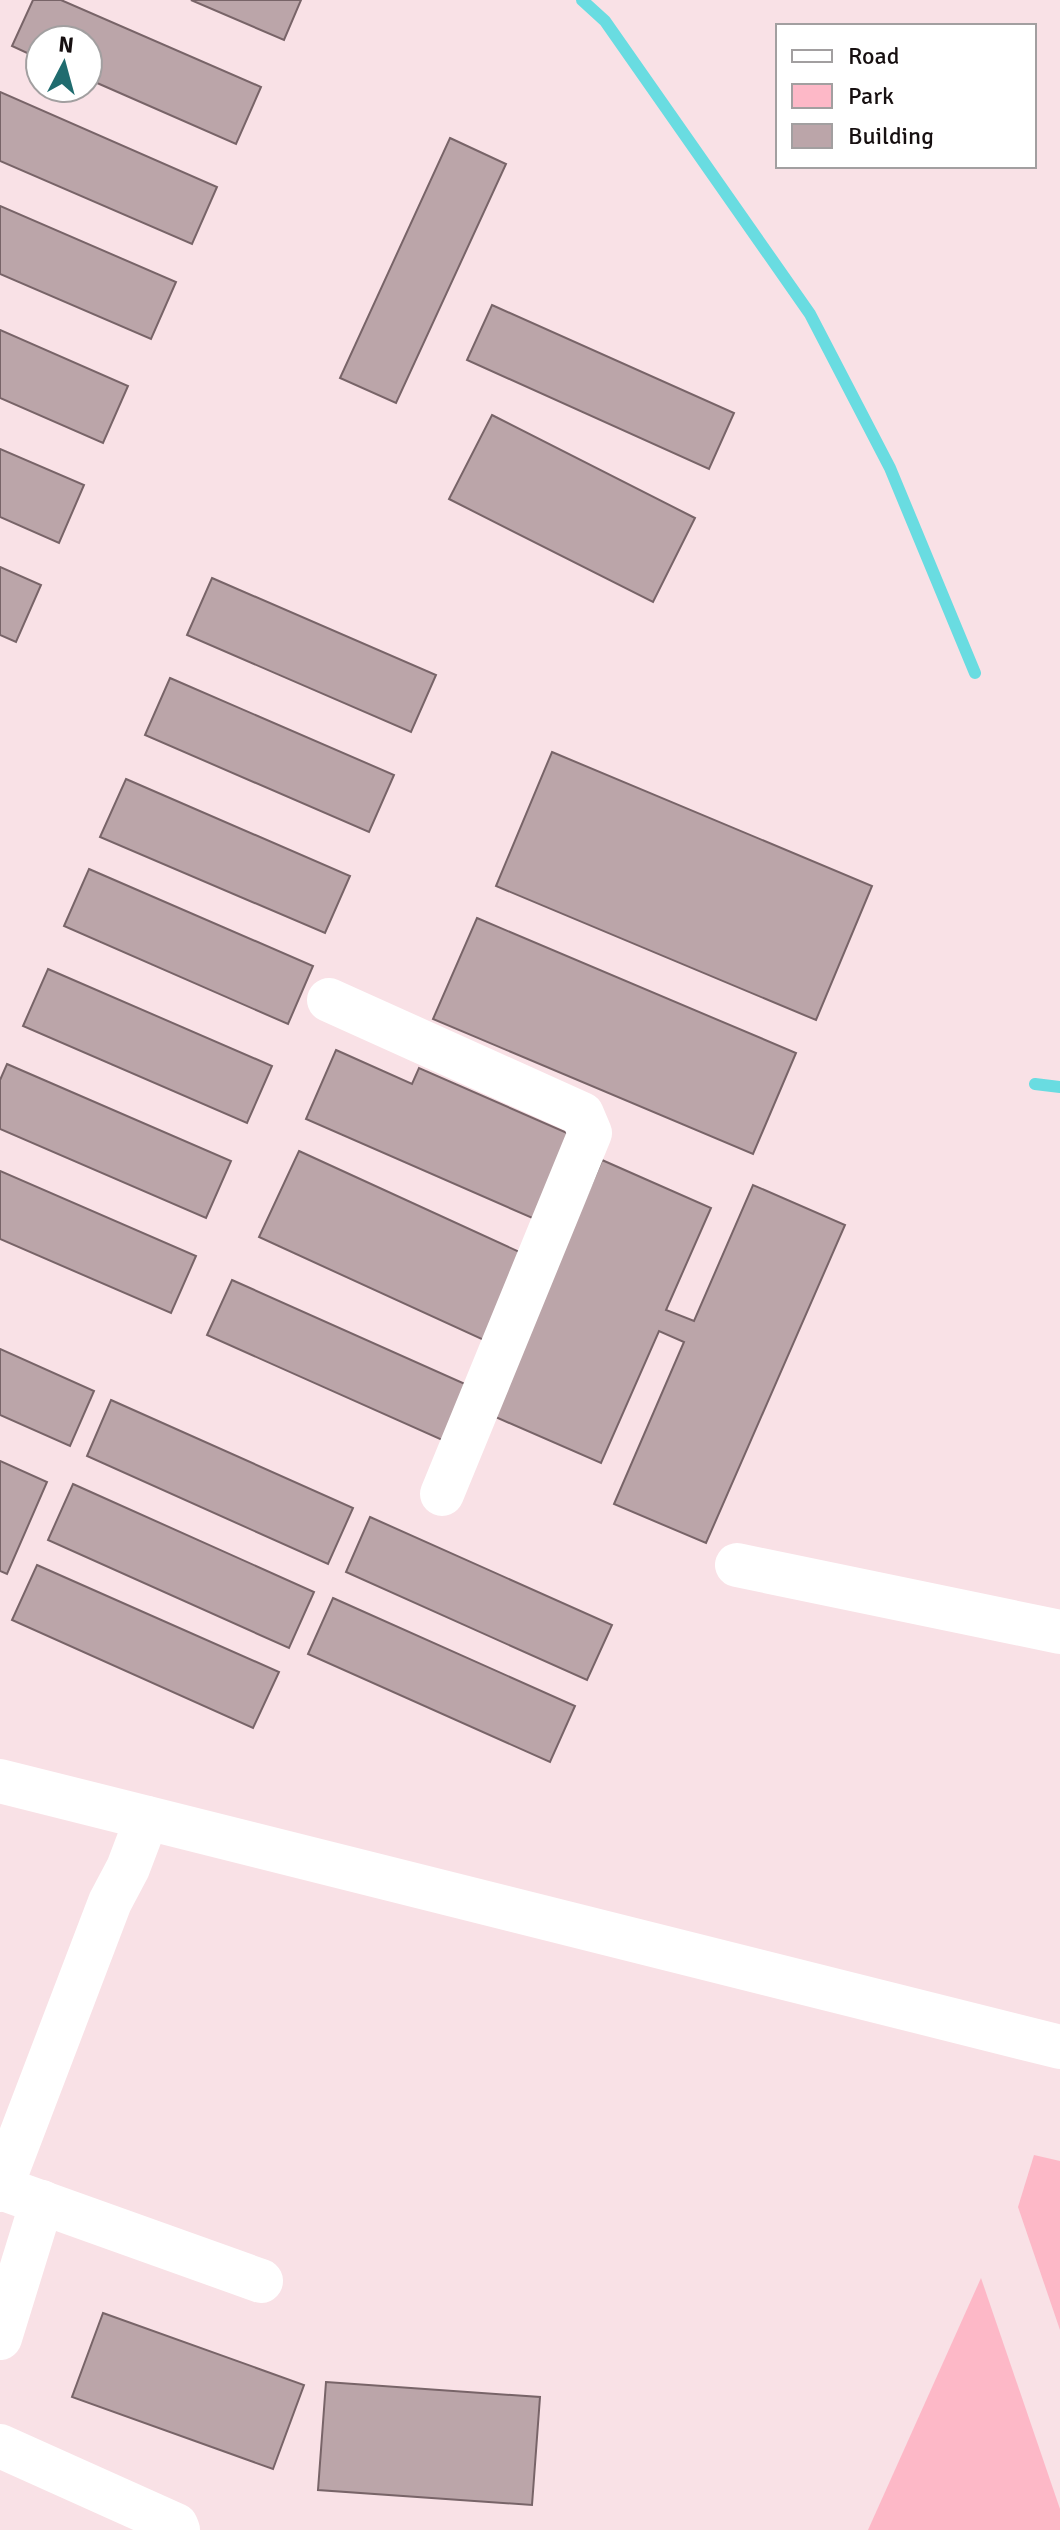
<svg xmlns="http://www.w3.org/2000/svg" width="1060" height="2530" viewBox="0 0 1060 2530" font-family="Signika,sans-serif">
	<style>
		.green { fill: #fdb8c7 }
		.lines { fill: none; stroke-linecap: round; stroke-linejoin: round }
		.stream { stroke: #69dce1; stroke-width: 12 }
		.building { fill: #bba5a9; stroke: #786468; stroke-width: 2 }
		.minor { stroke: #fff; stroke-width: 44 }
	</style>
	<rect width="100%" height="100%" fill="#f9e1e6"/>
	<g class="green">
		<path d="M1034,2155l26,6v169l-42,-123z"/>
		<path d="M981,2278l79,231v21h-192z"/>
	</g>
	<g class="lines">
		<g class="stream">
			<path d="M582,0l23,21 205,293 80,154 85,205"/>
			<path d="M1035,1084l25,3"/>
		</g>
	</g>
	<g class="building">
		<path d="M33,0h28l200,87 -25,57 -148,-65v-39h-48v19l-28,-13z"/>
		<path d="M191,0h110l-17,40z"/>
		<path d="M0,92l217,95 -25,57 -192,-83z"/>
		<path d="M450,138l56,26 -110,239 -56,-25z"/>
		<path d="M0,206l176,76 -25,57 -151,-65z"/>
		<path d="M492,305l242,108 -25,56 -242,-109z"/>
		<path d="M0,330l128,56 -25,57 -103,-45z"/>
		<path d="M492,415l203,103 -42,84 -204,-103z"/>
		<path d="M0,449l84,36 -25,58 -59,-26z"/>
		<path d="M0,567l41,18 -25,57 -16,-7z"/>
		<path d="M212,578l224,97 -25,57 -224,-97z"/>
		<path d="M170,678l224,97 -25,57 -224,-97z"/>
		<path d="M552,752l320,134 -56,134 -320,-134z"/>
		<path d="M126,779l224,97 -25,57 -225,-96z"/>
		<path d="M89,869l224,97 -25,58 -224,-98z"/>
		<path d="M477,918l319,135 -43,101 -320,-135z"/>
		<path d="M48,969l224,97 -25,57 -224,-97z"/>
		<path d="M336,1050l76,34 7,-16 155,68 -37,84 -231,-101z"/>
		<path d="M7,1064l224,97 -25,57 -206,-89v-49z"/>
		<path d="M299,1151l227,104 -40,86 -227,-104z"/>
		<path d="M602,1160l109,48 -45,102 28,11 59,-136 92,40 -139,318 -92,-39 70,-162 -25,-11 -58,132 -110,-48z"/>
		<path d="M0,1171l196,85 -25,57 -171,-74z"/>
		<path d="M232,1280l242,108 -25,55 -242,-108z"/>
		<path d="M0,1349l94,42 -24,55 -70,-31z"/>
		<path d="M111,1400l242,108 -25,56 -241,-108z"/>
		<path d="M0,1461l47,21 -40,92 -7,-3z"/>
		<path d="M73,1484l241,108 -25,56 -241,-108z"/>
		<path d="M370,1517l242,108 -25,55 -241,-108z"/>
		<path d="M37,1565l242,107 -26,56 -241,-108z"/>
		<path d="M333,1598l242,108 -25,56 -242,-108z"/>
		<path d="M103,2313l201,72 -31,84 -201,-72z"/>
		<path d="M326,2382l214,15 -8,108 -214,-15z"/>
	</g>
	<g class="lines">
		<g class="minor">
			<path d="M329,1000l253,114 8,19 -148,361"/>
			<path d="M737,1565l323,67"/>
			<path d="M0,1781l1060,266"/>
			<path d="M1,2188l260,93"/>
			<path d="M0,2190l110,-288 18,-34 19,-50"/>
			<path d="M0,2338l42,-136"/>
			<path d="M0,2446l176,79 2,5"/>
		</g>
	</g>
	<rect x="776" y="24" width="260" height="144" fill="#ffffff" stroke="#a29fa0" stroke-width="2"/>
	<rect x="792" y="50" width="40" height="12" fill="#ffffff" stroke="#a29fa0" stroke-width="2"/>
	<text x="848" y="64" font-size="24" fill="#171011">Road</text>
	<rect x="792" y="84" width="40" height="24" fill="#fdb8c7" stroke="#a29fa0" stroke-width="2"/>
	<text x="848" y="104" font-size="24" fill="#171011">Park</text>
	<rect x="792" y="124" width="40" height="24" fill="#bba5a9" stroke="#a29fa0" stroke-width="2"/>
	<text x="848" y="144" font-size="24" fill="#171011">Building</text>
	<g transform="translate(64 64) rotate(6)"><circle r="38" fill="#ffffff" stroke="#a29fa0" stroke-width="2"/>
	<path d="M0-6L14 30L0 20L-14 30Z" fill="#206c6f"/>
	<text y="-12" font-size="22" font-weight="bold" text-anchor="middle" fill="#171011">N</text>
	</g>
</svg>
